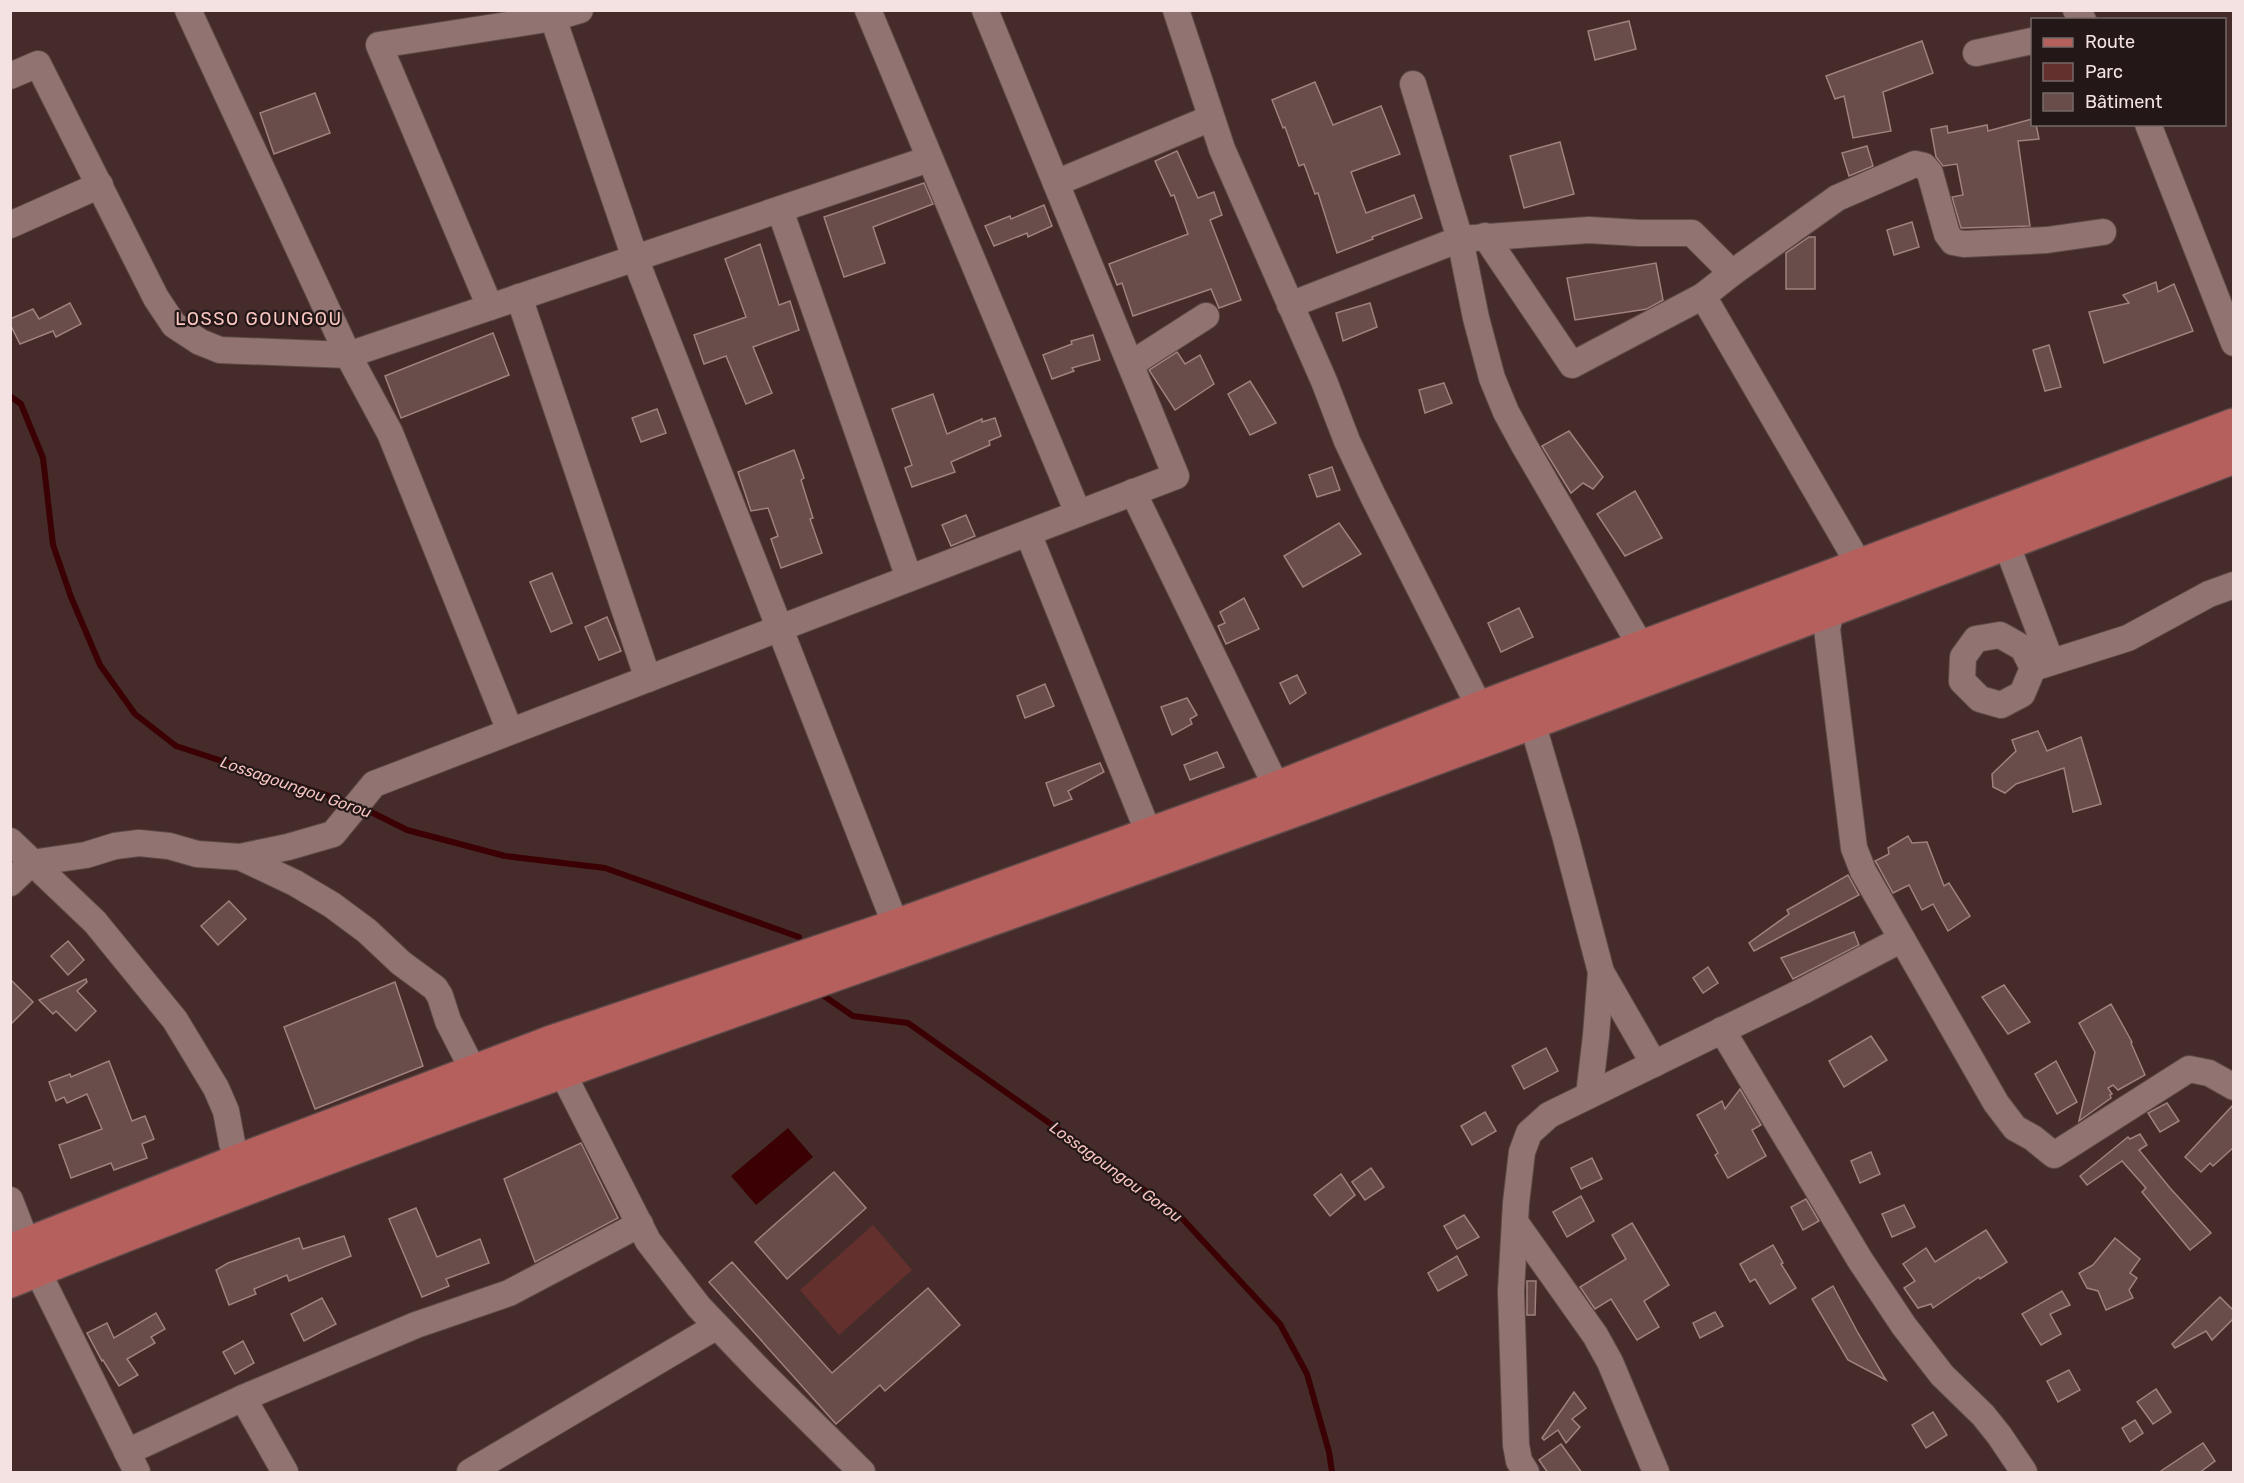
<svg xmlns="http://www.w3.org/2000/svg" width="2244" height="1483" viewBox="0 0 2244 1483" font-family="Rubik,sans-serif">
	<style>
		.green { fill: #64302e }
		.water { fill: #3b0003 }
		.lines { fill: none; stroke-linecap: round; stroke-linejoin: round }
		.stream { stroke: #3b0003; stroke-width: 6 }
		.building { fill: #684d4a; stroke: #9f817e; stroke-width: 1.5 }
		.minor-casing { stroke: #5e4a49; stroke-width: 28 }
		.major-casing { stroke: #5e4a49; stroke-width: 36 }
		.minor { stroke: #917471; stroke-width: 26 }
		.major { stroke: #b6605e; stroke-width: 33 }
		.labels { text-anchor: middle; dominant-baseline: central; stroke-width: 4.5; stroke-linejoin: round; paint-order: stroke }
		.water-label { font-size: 16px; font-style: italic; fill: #f4c2be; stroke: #231817 }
		.quarter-label { font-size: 18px; letter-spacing: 1.5px; fill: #fac6c1; stroke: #231817 }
	</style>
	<rect width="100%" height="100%" fill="#452c2a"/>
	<path class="green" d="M873,1225l39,45 -73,65 -39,-45z"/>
	<path class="water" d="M788,1128l25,29 -57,48 -25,-29z"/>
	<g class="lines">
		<g class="stream">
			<path d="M10,396l11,8 22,54 10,87 18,52 29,68 35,49 41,32 175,57"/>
			<path d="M363,808l44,22 98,26 100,12 194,69"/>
			<path d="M824,996l29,20 55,7 270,191 102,110 27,50 22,78 3,20"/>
		</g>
	</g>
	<g class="building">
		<path d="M1629,21l7,28 -41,11 -7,-29z"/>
		<path d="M1922,41l11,32 -50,19 8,39 -38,7 -9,-42 -9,3 -9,-23z"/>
		<path d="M1315,82l18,43 48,-19 10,25 9,23 -49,18 15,41 48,-18 8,23 -50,19 1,2 -36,14 -19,-60 -3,1 -11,-30 -5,2 -14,-39 -2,1 -11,-28z"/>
		<path d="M315,93l15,40 -56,21 -14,-41z"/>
		<path d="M2032,119v5h4l3,15 -21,2 12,85 -69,2 -9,-31 11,-2 -6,-31 -14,2 -7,-9 -5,-28 16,-3 1,7 39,-8 1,6z"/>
		<path d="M1560,142l14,52 -50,14 -14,-52z"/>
		<path d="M1867,146l6,20 -24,10 -7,-23z"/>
		<path d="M1177,151l21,47 16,-6 8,23 -12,5 31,80 -22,8 -8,-19 -78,27 -11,-33 -5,2 -8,-21 79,-30 -14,-39 -3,1 -16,-35z"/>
		<path d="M924,183l9,21 -60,23 12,36 -41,14 -20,-60z"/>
		<path d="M1044,205l8,21 -24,11 -1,-4 -33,13 -9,-20 25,-10 1,3z"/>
		<path d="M1912,222l7,25 -25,8 -7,-25z"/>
		<path d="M1809,237h6v52h-29v-36z"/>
		<path d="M760,244l19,61 11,-4 9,29 -46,17 19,46 -26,11 -20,-48 -22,8 -10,-29 52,-18 -21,-58z"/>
		<path d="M1656,263l7,37 -16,9 -72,11 -8,-42z"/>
		<path d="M2156,282l2,10 16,-8 19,47 -89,32 -15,-51 40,-9 -6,-8z"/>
		<path d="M70,303l11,21 -25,13 -3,-6 -33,13 -10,-20v-5l23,-10 6,10z"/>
		<path d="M1370,303l7,24 -34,14 -7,-28z"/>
		<path d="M493,333l16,42 -108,43 -16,-42z"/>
		<path d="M1093,335l7,25 -28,8 2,3 -22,8 -9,-24 29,-11 -1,-3z"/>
		<path d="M2049,345l12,42 -16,4 -12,-41z"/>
		<path d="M1177,352l8,12 15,-9 14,29 -39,26 -26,-40z"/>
		<path d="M1250,381l26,42 -26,12 -22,-41z"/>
		<path d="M1444,383l8,20 -27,10 -6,-23z"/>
		<path d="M933,394l14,40 35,-15v3l13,-4 6,18 -12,5 1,4 -39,17 4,10 -43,15 -7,-19 7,-3 -20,-56z"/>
		<path d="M657,409l9,24 -25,9 -9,-24z"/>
		<path d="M1569,431l34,46 -10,12 -10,-6 -12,10 -29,-47z"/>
		<path d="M794,450l10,28 -3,2 12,38 -3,1 12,34 -41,15 -10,-29 7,-3 -10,-28 -17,3 -13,-39z"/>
		<path d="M1332,467l8,23 -23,7 -8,-22z"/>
		<path d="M1635,491l27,47 -37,18 -28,-42z"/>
		<path d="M966,515l9,21 -24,10 -9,-21z"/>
		<path d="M1339,523l22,31 -58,33 -19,-31z"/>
		<path d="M552,573l20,50 -21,9 -21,-50z"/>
		<path d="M1244,598l15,31 -33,15 -8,-18 7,-3 -5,-11z"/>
		<path d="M1519,608l14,29 -32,15 -13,-29z"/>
		<path d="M607,617l14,34 -22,9 -14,-33z"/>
		<path d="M1297,675l9,18 -16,11 -10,-21z"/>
		<path d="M1045,684l9,22 -29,12 -8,-22z"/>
		<path d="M1187,698l10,17 -7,4 2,5 -20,11 -11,-28z"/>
		<path d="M2038,731l9,20 34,-14 20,67 -28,8 -9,-44 -48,16 -11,9 -12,-6 -1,-13 24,-23 -4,-11z"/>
		<path d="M1217,752l7,15 -34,13 -6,-15z"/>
		<path d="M1100,763l4,9 -36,19 4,8 -18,7 -8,-23z"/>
		<path d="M1908,836l4,7 15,-1 17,44 5,-3 21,33 -22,15 -15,-27 -11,6 -13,-25 -16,8 -16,-29 -2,-3 14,-7 -1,-6z"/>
		<path d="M1848,875l11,20 -105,56 -5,-8 40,-29 -2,-4z"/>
		<path d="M229,901l17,18 -28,26 -17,-19z"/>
		<path d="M1854,932l5,13 -66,34 -12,-21z"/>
		<path d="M68,941l16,19 -16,15 -17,-19z"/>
		<path d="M1708,967l10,16 -15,10 -10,-15z"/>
		<path d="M10,979l23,23 -23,23z"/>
		<path d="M86,979l1,3 -10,9 19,20 -20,20 -20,-20 -3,3 -14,-14z"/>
		<path d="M395,982l28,84 -108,43 -31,-82z"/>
		<path d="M2004,985l26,37 -22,12 -26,-37z"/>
		<path d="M2111,1004l21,38 -1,1 14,32 -27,15 -5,-5 -5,3 4,6 -2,1 1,3 -32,23 16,-69 -16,-29z"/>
		<path d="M1871,1036l16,24 -43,27 -15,-26z"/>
		<path d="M1546,1048l12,23 -34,18 -12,-23z"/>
		<path d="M109,1061l23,60 13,-5 9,23 -12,5 5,14 -33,12 -3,-7 -40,15 -12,-33 43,-16 -15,-35 -20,9 -3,-6 -8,4 -7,-19 21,-8 1,3z"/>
		<path d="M2056,1061l21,41 -20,12 -22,-40z"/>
		<path d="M1740,1089l21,36 -9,5 14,26 -38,22 -13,-23 3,-2 -21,-38 25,-14 3,8z"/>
		<path d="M2167,1103l12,18 -19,11 -12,-19z"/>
		<path d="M2234,1104v43l-21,19 -3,-3 -9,9 -16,-15z"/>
		<path d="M1485,1112l11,19 -24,14 -11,-19z"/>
		<path d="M2140,1134l7,11 -8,5 31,38 41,45 -21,17 -48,-58 4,-4 -24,-27 -35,24 -7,-9 48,-39 2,2z"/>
		<path d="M581,1143l37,75 -83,44 -31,-83z"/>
		<path d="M1871,1152l9,22 -20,9 -9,-22z"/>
		<path d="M1592,1158l10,21 -21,10 -10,-21z"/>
		<path d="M1371,1168l13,19 -19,13 -13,-18z"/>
		<path d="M834,1172l32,36 -79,71 -32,-37z"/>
		<path d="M1341,1174l14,21 -25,21 -16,-21z"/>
		<path d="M1581,1196l13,25 -27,16 -14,-25z"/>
		<path d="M1806,1199l13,22 -16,9 -12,-23z"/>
		<path d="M1904,1205l11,22 -23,10 -10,-23z"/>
		<path d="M416,1208l21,49 43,-18 9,24 -43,16 3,7 -27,11 -33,-78z"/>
		<path d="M1464,1215l15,22 -22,12 -13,-23z"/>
		<path d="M1632,1223l37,62 -25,16 15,26 -22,13 -26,-41 -16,10 -15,-22 46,-28 -14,-24z"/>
		<path d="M1986,1230l21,32 -27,17 -1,-2 -46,31 -2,-4 -13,4 -14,-20 11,-7 -12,-17 23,-16 9,14z"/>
		<path d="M344,1236l7,20 -62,25 -2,-6 -33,14 2,5 -27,11 -13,-35 12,-7 71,-25 4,11z"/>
		<path d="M2115,1238l25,21 -10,14 7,5 -8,12 4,8 -27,12 -8,-19 -11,-3 -8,-15 14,-8z"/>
		<path d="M1773,1245l10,18 -2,1 15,24 -26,16 -15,-25 -5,3 -10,-18z"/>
		<path d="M1457,1256l10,19 -29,16 -10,-18z"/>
		<path d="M732,1262l100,111 96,-85 32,37 -75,66 -5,-6 -44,39 -127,-142z"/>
		<path d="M1527,1281h9l-1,34h-8z"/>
		<path d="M1833,1286l25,47 28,47 -38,-20 -36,-61z"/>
		<path d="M2062,1291l8,14 -20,9 11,20 -20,11 -19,-31z"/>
		<path d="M2220,1297l14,14v7l-22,22 -6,-9 -31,17 -3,-4z"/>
		<path d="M322,1298l14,26 -32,17 -13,-27z"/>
		<path d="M1715,1312l8,14 -23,12 -7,-15z"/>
		<path d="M156,1313l9,16 -14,8 4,6 -28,16 11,16 -19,11 -16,-26 -1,1 -15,-28 20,-10 7,15z"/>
		<path d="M243,1341l11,22 -19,11 -12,-22z"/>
		<path d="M2069,1370l11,20 -22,12 -11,-21z"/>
		<path d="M2156,1389l15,23 -18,12 -16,-22z"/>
		<path d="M1574,1392l12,16 -14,11 8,8 -14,16 -8,-13 -14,10 -2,-2z"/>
		<path d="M1933,1412l14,23 -21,13 -14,-23z"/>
		<path d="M2135,1420l8,13 -13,9 -8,-14z"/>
		<path d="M2203,1443l12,18 -16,12h-41z"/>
		<path d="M1561,1444l21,29h-34l-9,-13z"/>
	</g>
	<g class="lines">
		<g class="minor-casing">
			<g id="minor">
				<path d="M188,10l160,345 42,78 120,298"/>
				<path d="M868,10l210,503"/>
				<path d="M1176,10l46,139 102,232 23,60 26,55 107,212"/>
				<path d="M2076,10l7,10"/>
				<path d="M553,18l82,240 261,668"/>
				<path d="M1976,53l56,-12"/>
				<path d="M10,76l28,-12 118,234 18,27 26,17 20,8 128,5 581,-196"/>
				<path d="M1413,84l47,155 16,79 16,60 14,34 19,35 117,201"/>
				<path d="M2148,124l86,219"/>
				<path d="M1056,183l155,-65"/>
				<path d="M780,210l129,368"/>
				<path d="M10,225l90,-40"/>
				<path d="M1485,236l87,129 131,-69 29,-23 105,-75 78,-34 9,2 6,7 17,61 6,8 11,2 83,-4 56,-8"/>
				<path d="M1703,296l157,270"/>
				<path d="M519,297l129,382"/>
				<path d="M1290,305l170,-66 129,-9 50,3h53l40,40"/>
				<path d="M490,307l-111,-262 174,-27 27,-8"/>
				<path d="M1131,364l75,-48"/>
				<path d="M1133,492l144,296"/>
				<path d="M1028,533l121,301"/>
				<path d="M2006,543l45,119"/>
				<path d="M1831,610l-4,19 27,219 9,23 133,232 19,25 18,10 21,17 135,-86 20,4 25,14"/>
				<path d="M2033,668l-10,-20 -23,-13 -24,4 -13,18 -1,24 18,18 21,6 21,-11 11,-26 95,-30 81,-44 25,-9"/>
				<path d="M1532,722l33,113 36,137 -5,64 -7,59"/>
				<path d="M10,841l85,81 80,98 41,68 10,23 6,32 11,34"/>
				<path d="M240,857l48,-10 45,-13 41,-50 802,-308 -191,-466"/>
				<path d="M10,883l21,-20 55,-8 29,-9 24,-3 30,3 28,8 43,3 55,26 37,22 35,26 34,32 34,25 5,8 8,25 26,51"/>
				<path d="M1601,972l53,92"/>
				<path d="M1722,1030l138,230 44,66 38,49 41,40 16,20 25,37"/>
				<path d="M556,1054l6,18 86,169 51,66 64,67 99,98"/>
				<path d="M10,1200l27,70 100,202"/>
				<path d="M1515,1222l80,113 15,27 46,110"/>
				<path d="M243,1398l42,74"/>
				<path d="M127,1452l116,-54 173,-73 93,-32 131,-69"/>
				<path d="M470,1472l247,-146"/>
				<path d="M1526,1472l-7,-11 -3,-16 -5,-154 5,-88 6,-51 7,-19 20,-18 254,-124 99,-52"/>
			</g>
		</g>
		<g class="major-casing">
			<g id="major">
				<path d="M10,1251l228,-90 314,-119 344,-116 381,-138 203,-80 754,-283"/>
				<path d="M10,1281c376,-152 760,-282 1141,-419 363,-130 722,-269 1083,-405"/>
			</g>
		</g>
		<use href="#minor" class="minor"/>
		<use href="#major" class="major"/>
	</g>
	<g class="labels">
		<g class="water-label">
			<text transform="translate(296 787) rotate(19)">Lossagoungou Gorou</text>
			<text transform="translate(1116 1172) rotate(36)">Lossagoungou Gorou</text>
		</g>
		<g class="quarter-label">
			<text x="259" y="319">LOSSO GOUNGOU</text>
		</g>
	</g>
	<rect width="2244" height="1483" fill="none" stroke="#f3e2e1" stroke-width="24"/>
	<rect x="2031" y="18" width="195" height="108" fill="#231817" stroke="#766968" stroke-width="1.5"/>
	<rect x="2043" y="38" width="30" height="9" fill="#b6605e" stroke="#766968" stroke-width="1.5"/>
	<text x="2085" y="48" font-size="18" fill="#f3e2e1">Route</text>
	<rect x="2043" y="63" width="30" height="18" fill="#64302e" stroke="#766968" stroke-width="1.5"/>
	<text x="2085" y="78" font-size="18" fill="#f3e2e1">Parc</text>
	<rect x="2043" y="93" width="30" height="18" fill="#684d4a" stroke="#766968" stroke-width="1.5"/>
	<text x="2085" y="108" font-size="18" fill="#f3e2e1">Bâtiment</text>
</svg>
